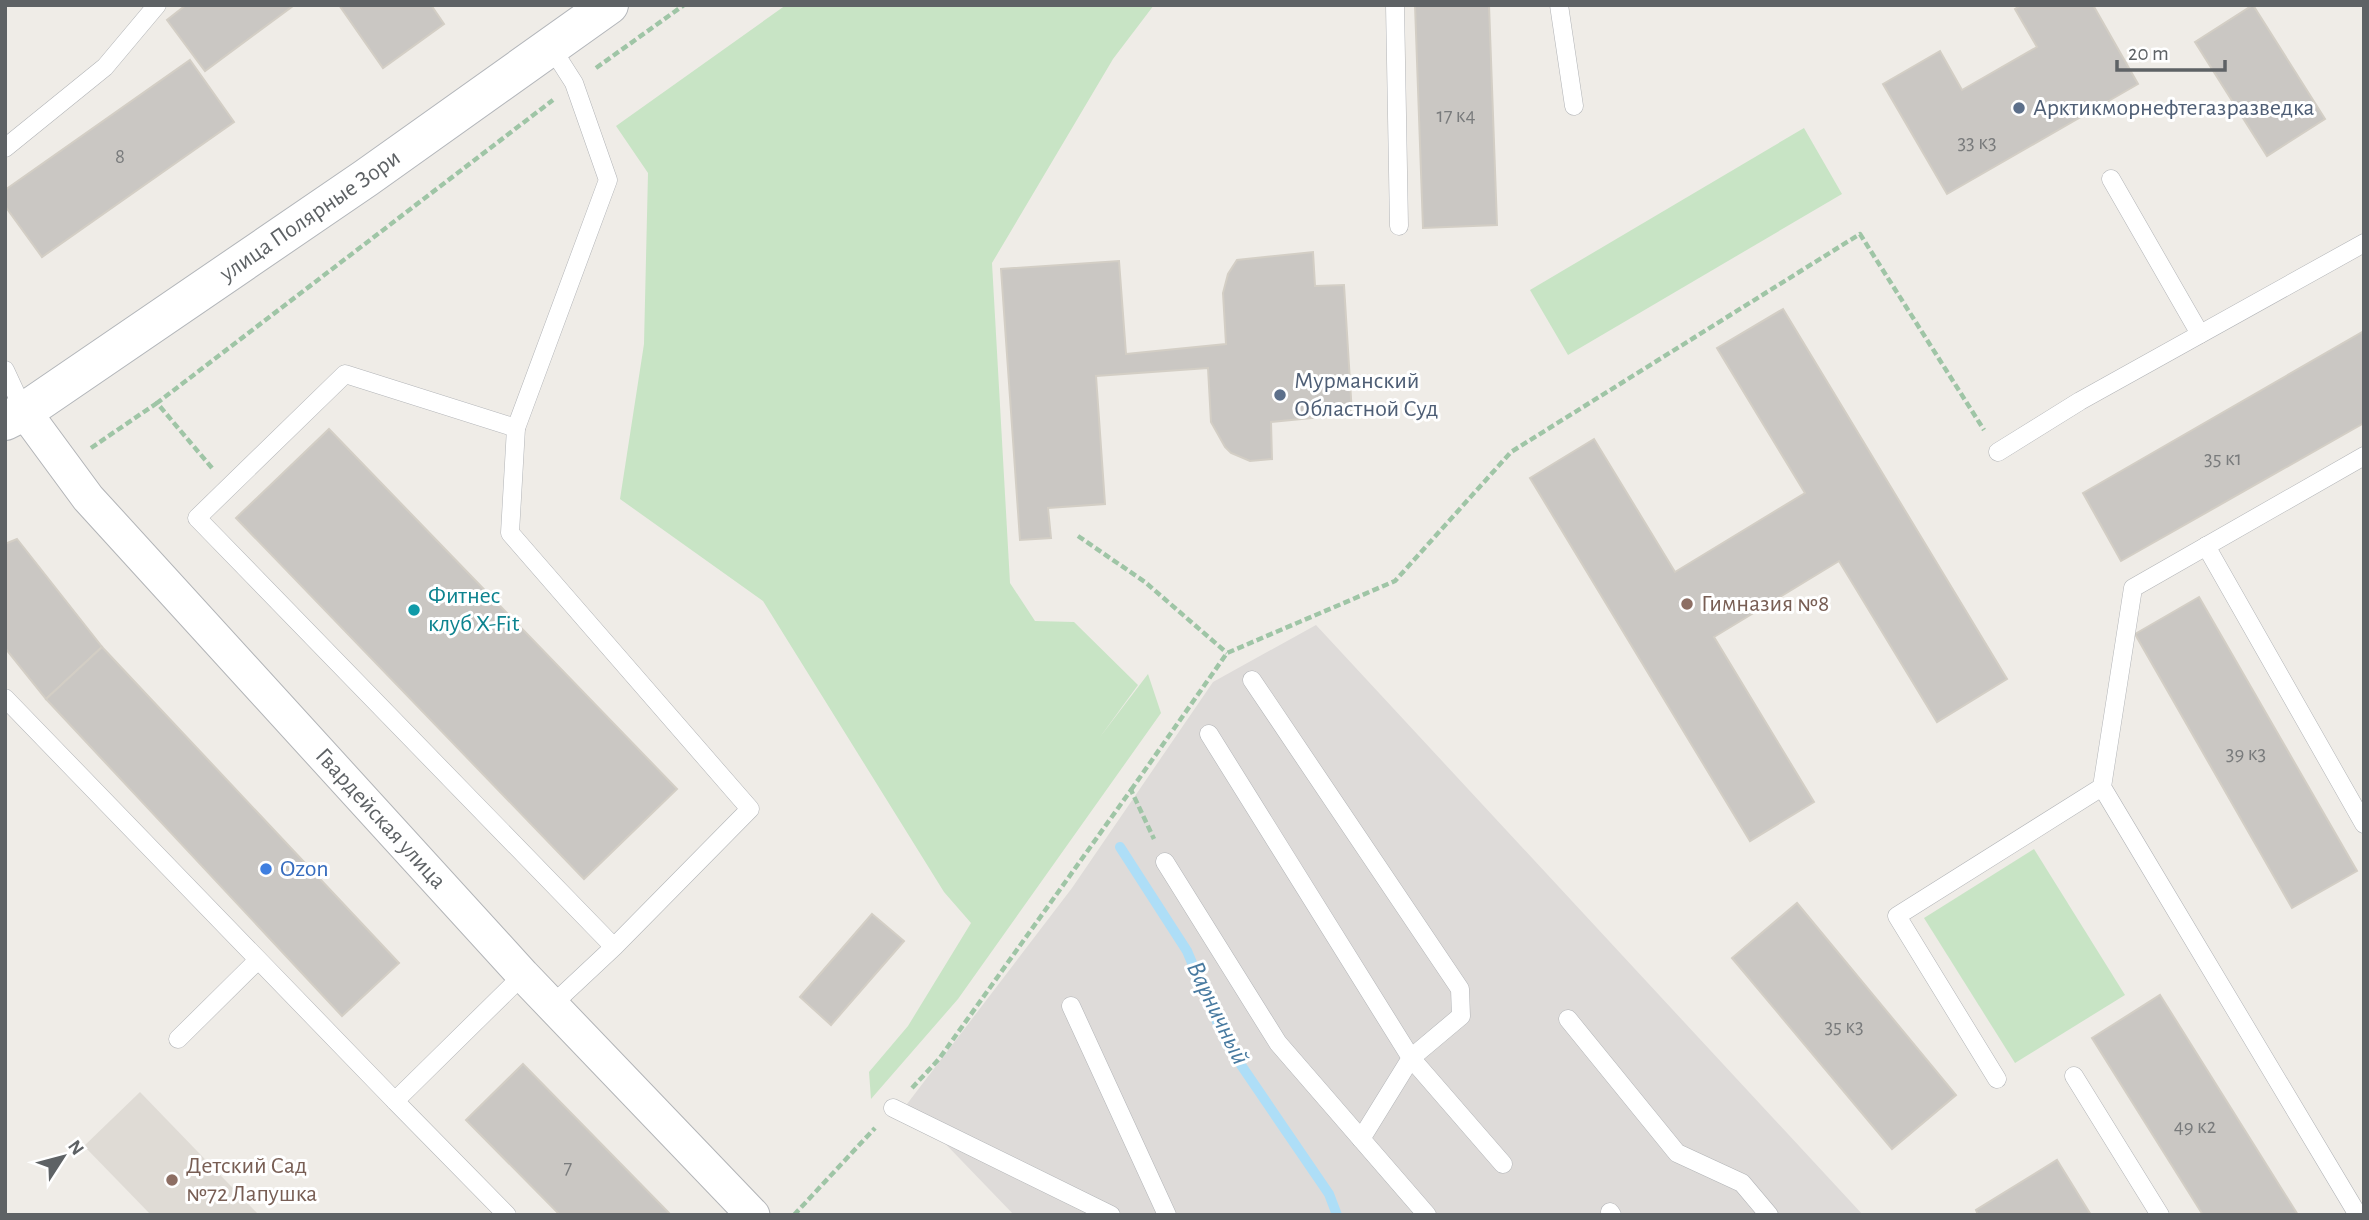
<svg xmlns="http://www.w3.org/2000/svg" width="2369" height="1220" viewBox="0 0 2369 1220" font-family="'Alegreya Sans',sans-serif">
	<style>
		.industrial { fill: #dedbd9 }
		.education { fill: #dfdbd5 }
		.green { fill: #c8e4c5 }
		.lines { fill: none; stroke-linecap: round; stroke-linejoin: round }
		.stream { stroke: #aedef7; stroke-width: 10 }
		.building { fill: #cac7c3; stroke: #d3cec5; stroke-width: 2 }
		.service-casing { stroke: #b2b4b7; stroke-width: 19 }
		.minor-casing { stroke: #b2b4b7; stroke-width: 35 }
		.secondary-casing { stroke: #b3b6ba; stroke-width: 40 }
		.path { stroke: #9fc5a6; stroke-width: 4.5; stroke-dasharray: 7 3.5; stroke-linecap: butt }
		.service { stroke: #fff; stroke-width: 18 }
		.minor { stroke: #fff; stroke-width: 33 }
		.secondary { stroke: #fff; stroke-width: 38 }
		.service-dot { fill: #5c6f8a; stroke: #fff; stroke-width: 2.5 }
		.education-dot { fill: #8d6e63; stroke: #fff; stroke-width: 2.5 }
		.culture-dot { fill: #0f9aa8; stroke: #fff; stroke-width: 2.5 }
		.shop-dot { fill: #3f7fe0; stroke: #fff; stroke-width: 2.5 }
		.labels { text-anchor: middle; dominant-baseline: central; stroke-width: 6; stroke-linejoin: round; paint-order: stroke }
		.number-label { font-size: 21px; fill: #797b7c }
		.service-label { font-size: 24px; fill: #4e5e75; stroke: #fff; text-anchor: start }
		.street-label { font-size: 24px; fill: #5e6265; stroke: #fff }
		.culture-label { font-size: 24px; fill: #0d838f; stroke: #fff; text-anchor: start }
		.education-label { font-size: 24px; fill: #785e54; stroke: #fff; text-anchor: start }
		.shop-label { font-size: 24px; fill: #366cbe; stroke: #fff; text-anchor: start }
		.water-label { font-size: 26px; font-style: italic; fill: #487aa0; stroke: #fff }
	</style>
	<rect width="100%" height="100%" fill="#efece7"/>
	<path class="industrial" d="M1316,625l547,590h-849l-107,-111 165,-216 141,-206z"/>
	<path class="education" d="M140,1092l119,123h-108l-67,-69z"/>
	<g class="green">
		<path d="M786,5h368l-41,54 -121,204 18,320 25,38 39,1 64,63 -38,52 48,-63 13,39 -203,286 -87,100 -2,-27 39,-46 63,-103 -27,-31 -181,-291 -143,-102 24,-155 4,-171 -32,-47z"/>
		<path d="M1804,128l38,66 -274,161 -38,-65z"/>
		<path d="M2034,849l91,146 -110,68 -91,-145z"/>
	</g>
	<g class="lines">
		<path class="stream" d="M1120,847l67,104 39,92 103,151 8,21"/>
	</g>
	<g class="building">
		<path d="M186,5h107v1l-88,65 -38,-51z"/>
		<path d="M339,5h92l13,19 -61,44z"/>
		<path d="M1415,5h74l8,220 -74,3z"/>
		<path d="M2021,5h72l45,79 -191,110 -64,-110 57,-33 22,39 75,-43 -22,-38z"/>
		<path d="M2253,5l72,114 -58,37 -72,-114z"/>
		<path d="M190,60l44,62 -192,135 -37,-51v-16z"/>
		<path d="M1313,252l2,34 29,-1 8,129 -81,8 1,37 -22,2 -19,-8 -6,-6 -14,-25 -3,-54 -112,8 9,128 -57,4 3,30 -31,2 -19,-271 118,-8 7,93 100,-10 -3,-51 5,-19 9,-14z"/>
		<path d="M1783,309l224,370 -70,43 -98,-161 -125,76 100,165 -64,39 -220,-363 64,-39 81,133 130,-79 -88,-145z"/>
		<path d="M2364,331v92l-243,138 -38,-68z"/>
		<path d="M329,429l348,360 -93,90 -348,-361z"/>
		<path d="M17,539l85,108 -56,52 -41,-51v-104z"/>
		<path d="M2199,597l158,274 -65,37 -157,-274z"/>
		<path d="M102,647l297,316 -57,53 -296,-317z"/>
		<path d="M1797,903l159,192 -64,54 -160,-191z"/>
		<path d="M872,914l32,27 -73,84 -31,-28z"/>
		<path d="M2160,995l138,220h-95l-111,-177z"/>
		<path d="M523,1064l148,151h-111l-94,-95z"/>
		<path d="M2057,1160l34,55h-113l-2,-5z"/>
	</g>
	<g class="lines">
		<g class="service-casing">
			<g id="service">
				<path d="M1395,5l4,221"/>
				<path d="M1559,5l15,101"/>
				<path d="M5,148l100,-81 52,-62"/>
				<path d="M2111,179l89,155"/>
				<path d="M5,370l19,41"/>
				<path d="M516,428l92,-248 -34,-97 -23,-36"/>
				<path d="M1998,452l82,-51 284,-158"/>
				<path d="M2206,546l158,278"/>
				<path d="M1252,680l208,309 1,27 -50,42 -50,81"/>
				<path d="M5,698l390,403"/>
				<path d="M1209,734l202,324 92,106"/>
				<path d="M1165,862l113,181 149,172"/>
				<path d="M552,1005l62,-58 136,-138 -240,-276 6,-105 -171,-54 -148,144 417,429"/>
				<path d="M1071,1006l96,209"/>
				<path d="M1568,1019l109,134 65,30 27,32"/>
				<path d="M178,1039l80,-79"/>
				<path d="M2074,1076l86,139"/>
				<path d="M1997,1079l-100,-163 205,-129"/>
				<path d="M893,1108l218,107"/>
				<path d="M1610,1212l2,3"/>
				<path d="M507,1215l-112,-114 128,-126"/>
				<path d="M2358,1215l-256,-428 31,-199 231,-132"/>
			</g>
		</g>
		<g class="minor-casing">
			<g id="minor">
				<path id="s1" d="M24,411l64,87 435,477 230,240"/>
			</g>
		</g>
		<g class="secondary-casing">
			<g id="secondary">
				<path id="s2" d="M5,421l20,-10 341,-233 243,-173"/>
			</g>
		</g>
		<g class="path">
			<path d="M596,68l88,-63"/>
			<path d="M91,448l66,-45"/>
			<path d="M212,468l-55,-65 396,-303"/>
			<path d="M1078,536l67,46 82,71"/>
			<path d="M1131,790l96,-137 168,-72 116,-129 349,-218 124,196"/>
			<path d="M912,1088l27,-29 192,-269 23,49"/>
			<path d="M794,1215l81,-87"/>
		</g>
		<use href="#service" class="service"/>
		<use href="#minor" class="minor"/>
		<use href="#secondary" class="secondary"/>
	</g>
	<g class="service-dot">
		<circle cx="2019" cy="108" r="7"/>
		<circle cx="1280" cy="395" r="7"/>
	</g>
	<g class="education-dot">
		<circle cx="1687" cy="604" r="7"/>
		<circle cx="172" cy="1180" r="7"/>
	</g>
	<circle class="culture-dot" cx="414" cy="610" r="7"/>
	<circle class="shop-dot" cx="266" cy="869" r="7"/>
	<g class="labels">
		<g class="number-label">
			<text x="1456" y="115">17 к4</text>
			<text x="1977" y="142">33 к3</text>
			<text x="120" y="156">8</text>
			<text x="2223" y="458">35 к1</text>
			<text x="2246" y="753">39 к3</text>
			<text x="1844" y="1026">35 к3</text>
			<text x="2195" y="1126">49 к2</text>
			<text x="568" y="1167">7</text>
		</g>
		<g class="service-label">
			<text x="2033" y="108">Арктикморнефтегазразведка</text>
			<text x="1294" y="381">Мурманский<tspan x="1294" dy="28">Областной Суд</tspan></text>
		</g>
		<g class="street-label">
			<text stroke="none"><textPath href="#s2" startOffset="368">улица Полярные Зори</textPath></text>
			<text stroke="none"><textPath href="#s1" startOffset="542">Гвардейская улица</textPath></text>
		</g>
		<g class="culture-label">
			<text x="428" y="596">Фитнес<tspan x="428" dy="28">клуб X-Fit</tspan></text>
		</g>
		<g class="education-label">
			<text x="1701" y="604">Гимназия №8</text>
			<text x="186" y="1166">Детский Сад<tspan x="186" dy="28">№72 Лапушка</tspan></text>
		</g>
		<g class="shop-label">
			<text x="280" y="869">Ozon</text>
		</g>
		<g class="water-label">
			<text transform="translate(1218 1013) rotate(64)">Варничный</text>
		</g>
	</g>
	<rect width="2369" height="1220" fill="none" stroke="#5e6265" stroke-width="14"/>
	<g transform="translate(63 1157) rotate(54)" stroke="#ffffff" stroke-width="5" paint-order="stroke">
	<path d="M0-5L12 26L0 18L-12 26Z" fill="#5e6265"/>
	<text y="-10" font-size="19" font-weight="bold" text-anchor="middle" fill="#5e6265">N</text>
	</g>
	<path d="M2117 60v10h108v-10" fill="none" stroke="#5e6265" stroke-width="3.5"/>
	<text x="2128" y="60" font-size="21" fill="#5e6265" stroke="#ffffff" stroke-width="5" paint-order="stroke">20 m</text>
</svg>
